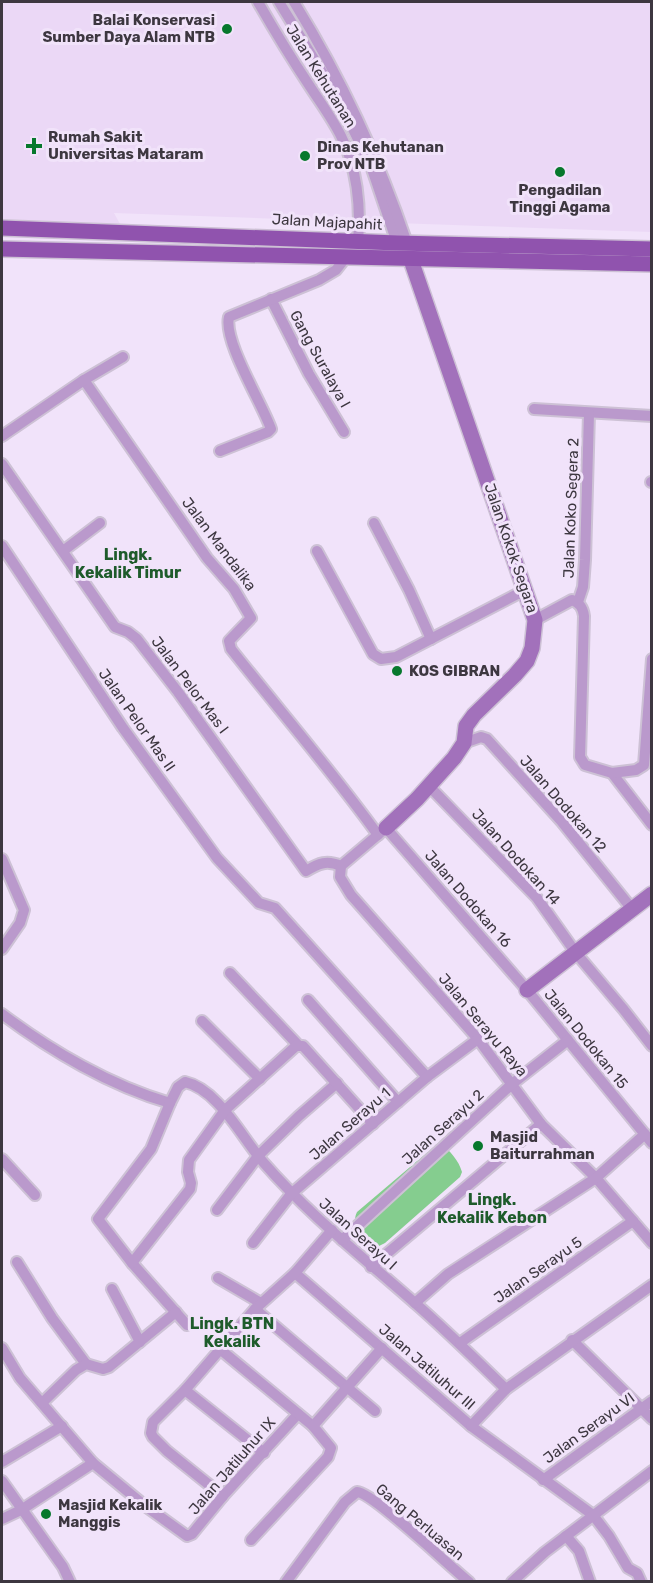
<svg xmlns="http://www.w3.org/2000/svg" width="653" height="1583" viewBox="0 0 653 1583" font-family="Rubik,sans-serif">
	<style>
		.built { fill: #ebd8f6 }
		.green { fill: #85cd8f }
		.lines { fill: none; stroke-linecap: round; stroke-linejoin: round }
		.street-casing { stroke: #cdc1d5; stroke-width: 14 }
		.secondary-casing { stroke: #cdc1d5; stroke-width: 18 }
		.primary-casing { stroke: #cdc1d5; stroke-width: 18 }
		.street { stroke: #ba99cc; stroke-width: 10 }
		.secondary { stroke: #a271bb; stroke-width: 15 }
		.primary { stroke: #9053ae; stroke-width: 15 }
		.poi-dot { fill: #07782d; stroke: #f1e3fa; stroke-width: 2 }
		.labels { text-anchor: middle; dominant-baseline: central; stroke-width: 6; stroke-linejoin: round; paint-order: stroke }
		.poi-label { font-size: 15px; font-weight: bold; fill: #3d3740; stroke: #f1e3fa; text-anchor: start }
		.street-label { font-size: 15px; fill: #3d3740; stroke: #f1e3fa }
		.neighbourhood-label { font-size: 16px; font-weight: bold; fill: #1e5b2b; stroke: #f1e3fa }
	</style>
	<rect width="100%" height="100%" fill="#f1e3fa"/>
	<path class="built" d="M2,2h649v230l-537,-19 6,11 -118,-5z"/>
	<path class="green" d="M440,1144c10,6 19,17 22,28l-2,5 -75,66 -6,3 -11,-3c-7,-10 -17,-19 -11,-31l79,-67z"/>
	<g class="lines">
		<g class="street-casing">
			<g id="street">
				<path d="M258,2c16,28 33,56 51,83 11,17 23,33 32,51 16,31 20,71 17,105"/>
				<path d="M279,2l59,96 33,68 26,77"/>
				<path d="M294,2c48,78 84,155 113,241"/>
				<path d="M271,299l38,75 35,58"/>
				<path d="M84,380l123,178 27,31 17,29 -22,23 2,8c49,62 101,122 147,186"/>
				<path d="M534,409l118,7"/>
				<path d="M2,436l82,-56 39,-23"/>
				<path d="M220,451l48,-19 3,-3c-9,-26 -48,-88 -42,-112l90,-37 17,-10 11,-14"/>
				<path d="M2,464l113,163 13,5 9,7 41,53 128,179c13,-8 21,-11 35,-5"/>
				<path d="M651,482h1"/>
				<path d="M374,523l35,67 22,49"/>
				<path d="M2,546l121,182 94,130 42,45 16,5 152,169"/>
				<path d="M63,551l37,-28"/>
				<path d="M317,551l56,103 8,5 15,-2 129,-67"/>
				<path d="M578,602l5,-15 2,-27 4,-147"/>
				<path d="M535,620l37,-20c8,3 11,8 12,16l-4,141 5,8 27,8 40,52"/>
				<path d="M464,743l17,-6 6,2 75,83 70,87"/>
				<path d="M612,773l24,-3 8,-5 8,-106"/>
				<path d="M429,786l108,112 39,55 48,57 28,36"/>
				<path d="M2,859l22,51 -4,13 -18,26"/>
				<path d="M230,973l68,72"/>
				<path d="M308,1000l90,102"/>
				<path d="M2,1014c49,37 109,72 168,89l8,-16 7,-5c33,7 57,56 78,80 46,53 101,96 153,142 31,27 60,56 90,85"/>
				<path d="M202,1021l58,58"/>
				<path d="M170,1103l-19,46 -53,70 34,44 55,62"/>
				<path d="M652,1143l-125,-153 -141,-162 -45,38 -1,11 11,18 127,144 63,85 55,54 56,65"/>
				<path d="M2,1159l33,36"/>
				<path d="M217,1210l41,-54 41,-40 38,-33"/>
				<path d="M342,1240l170,-156 56,-44"/>
				<path d="M253,1243l38,-49 136,-117 51,-38"/>
				<path d="M17,1262l35,56 34,46"/>
				<path d="M132,1263l58,-74 1,-6 -3,-11 1,-12 36,-50 71,-64h7l70,78"/>
				<path d="M371,1267l170,-143"/>
				<path d="M295,1273l176,153 122,89 16,21 19,32 9,5 4,9"/>
				<path d="M218,1278l43,25"/>
				<path d="M112,1289l28,53"/>
				<path d="M415,1303l33,-29 148,-96 49,-44"/>
				<path d="M255,1309l120,102"/>
				<path d="M572,1340l80,79"/>
				<path d="M460,1343l173,-122"/>
				<path d="M2,1348l18,30 73,85 51,42 43,31 5,-2 31,-38 75,-82"/>
				<path d="M221,1350l92,76"/>
				<path d="M185,1390l79,63"/>
				<path d="M42,1403l34,-33 10,-6 17,5 6,-2 67,-55"/>
				<path d="M471,1426l35,-37 146,-104"/>
				<path d="M2,1462l60,-36"/>
				<path d="M543,1480l109,-79"/>
				<path d="M2,1481l61,86 7,15"/>
				<path d="M223,1496l-56,-45 -14,-14 -2,-4 2,-11 32,-32 70,-81 40,-36 37,-43"/>
				<path d="M2,1519l19,-9 72,-47"/>
				<path d="M566,1536l13,15 11,31"/>
				<path d="M251,1540l77,-83 3,-9 -18,-22 69,-78"/>
				<path d="M286,1582l59,-80 12,-10c17,1 92,74 112,90"/>
				<path d="M512,1582l33,-30 107,-81"/>
			</g>
		</g>
		<g class="secondary-casing">
			<g id="secondary">
				<path d="M386,828l31,-29 37,-41 10,-15 2,-17 8,-11 41,-40 12,-14 5,-13 3,-28 -124,-360"/>
				<path d="M527,990l125,-96"/>
			</g>
		</g>
		<g class="primary-casing">
			<g id="primary">
				<path d="M2,228l395,15 255,6"/>
				<path d="M2,249c216,4 433,11 650,15"/>
			</g>
		</g>
		<use href="#street" class="street"/>
		<use href="#secondary" class="secondary"/>
		<use href="#primary" class="primary"/>
	</g>
	<g class="poi-dot">
		<circle cx="227" cy="29" r="6"/>
		<path d="M31 137h6v6h6v6h-6v6h-6v-6h-6v-6h6z"/>
		<circle cx="305" cy="156" r="6"/>
		<circle cx="560" cy="172" r="6"/>
		<circle cx="397" cy="671" r="6"/>
		<circle cx="478" cy="1146" r="6"/>
		<circle cx="46" cy="1514" r="6"/>
	</g>
	<g class="labels">
		<g class="poi-label">
			<text x="215" y="20" text-anchor="end">Balai Konservasi<tspan x="215" dy="17">Sumber Daya Alam NTB</tspan></text>
			<text x="48" y="137">Rumah Sakit<tspan x="48" dy="17">Universitas Mataram</tspan></text>
			<text x="317" y="147">Dinas Kehutanan<tspan x="317" dy="17">Prov NTB</tspan></text>
			<text x="560" y="190" text-anchor="middle">Pengadilan<tspan x="560" dy="17">Tinggi Agama</tspan></text>
			<text x="409" y="671">KOS GIBRAN</text>
			<text x="490" y="1137">Masjid<tspan x="490" dy="17">Baiturrahman</tspan></text>
			<text x="58" y="1505">Masjid Kekalik<tspan x="58" dy="17">Manggis</tspan></text>
		</g>
		<g class="street-label">
			<text transform="translate(321 76) rotate(58)">Jalan Kehutanan</text>
			<text transform="translate(327 222) rotate(3)">Jalan Majapahit</text>
			<text transform="translate(320 359) rotate(61)">Gang Suralaya I</text>
			<text transform="translate(571 508) rotate(-88)">Jalan Koko Segera 2</text>
			<text transform="translate(219 544) rotate(53)">Jalan Mandalika</text>
			<text transform="translate(511 548) rotate(71)">Jalan Kokok Segara</text>
			<text transform="translate(190 685) rotate(53)">Jalan Pelor Mas I</text>
			<text transform="translate(137 720) rotate(55)">Jalan Pelor Mas II</text>
			<text transform="translate(563 804) rotate(49)">Jalan Dodokan 12</text>
			<text transform="translate(516 857) rotate(48)">Jalan Dodokan 14</text>
			<text transform="translate(468 899) rotate(49)">Jalan Dodokan 16</text>
			<text transform="translate(483 1025) rotate(50)">Jalan Serayu Raya</text>
			<text transform="translate(586 1039) rotate(51)">Jalan Dodokan 15</text>
			<text transform="translate(350 1124) rotate(-41)">Jalan Serayu 1</text>
			<text transform="translate(443 1127) rotate(-42)">Jalan Serayu 2</text>
			<text transform="translate(358 1234) rotate(42)">Jalan Serayu I</text>
			<text transform="translate(538 1270) rotate(-35)">Jalan Serayu 5</text>
			<text transform="translate(427 1367) rotate(41)">Jalan Jatiluhur III</text>
			<text transform="translate(589 1428) rotate(-36)">Jalan Serayu VI</text>
			<text transform="translate(232 1466) rotate(-49)">Jalan Jatiluhur IX</text>
			<text transform="translate(420 1522) rotate(40)">Gang Perluasan</text>
		</g>
		<g class="neighbourhood-label">
			<text x="128" y="554">Lingk.<tspan x="128" dy="18">Kekalik Timur</tspan></text>
			<text x="492" y="1199">Lingk.<tspan x="492" dy="18">Kekalik Kebon</tspan></text>
			<text x="232" y="1323">Lingk. BTN<tspan x="232" dy="18">Kekalik</tspan></text>
		</g>
	</g>
	<rect width="653" height="1583" fill="none" stroke="#3d3740" stroke-width="6"/>
</svg>
